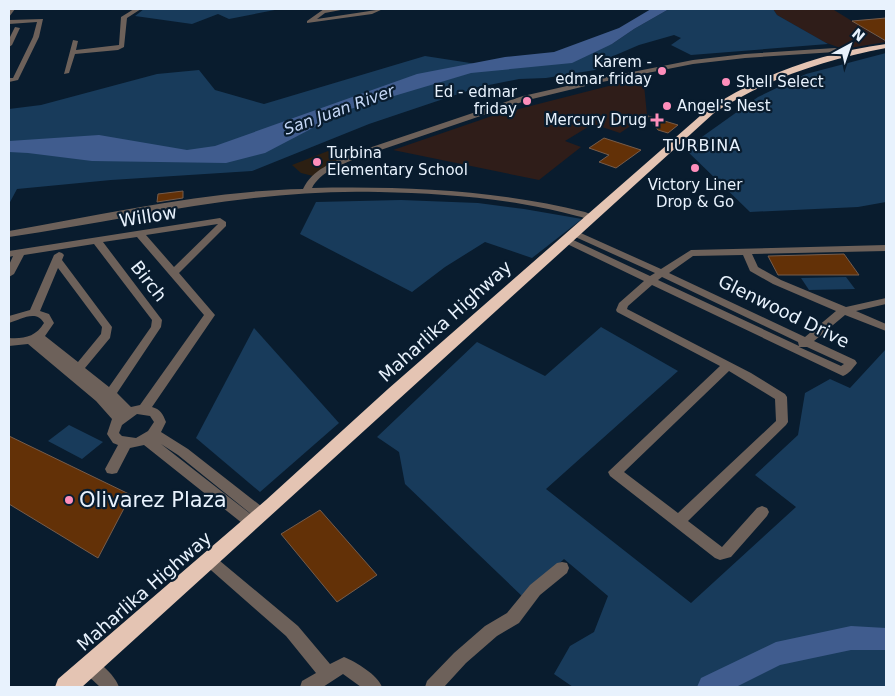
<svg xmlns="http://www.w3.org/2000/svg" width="895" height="696" viewBox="0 0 895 696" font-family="'DejaVu Sans',sans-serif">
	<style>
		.industrial { fill: #2f1d19 }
		.education { fill: #2c1f12 }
		.green { fill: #183b5b }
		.water { fill: #405c8e }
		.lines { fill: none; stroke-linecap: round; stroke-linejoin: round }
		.river { fill: #405c8e; fill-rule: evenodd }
		.building { fill: #633107; stroke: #765c4b }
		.street { fill: #6d615a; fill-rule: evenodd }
		.highway { fill: #e4c4b3; fill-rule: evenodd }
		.poi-dot { fill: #fe8ebb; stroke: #091c2e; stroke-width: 2 }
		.labels { text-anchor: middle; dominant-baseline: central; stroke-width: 4.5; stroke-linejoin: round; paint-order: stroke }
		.far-poi-label { font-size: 15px; fill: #e8f2fd; stroke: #091c2e; text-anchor: end }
		.far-water-label { font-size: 16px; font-style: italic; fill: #c6d8f7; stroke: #091c2e }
		.far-quarter-label { font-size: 16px; letter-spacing: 1px; fill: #e8f2fd; stroke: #091c2e }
		.street-label { font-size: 18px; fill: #e8f2fd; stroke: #091c2e }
		.near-poi-label { font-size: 21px; fill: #e8f2fd; stroke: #091c2e; text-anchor: start }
	</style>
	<rect width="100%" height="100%" fill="#091c2e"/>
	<g class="industrial">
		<path d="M773,9h80l-19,1 52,32 -43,7 -19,-7 -47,-27z"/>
		<path d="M640,78l1,5 3,2 3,30 -27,18 -27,-9 -28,17 16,6 -42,33 -146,-30 102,-35z"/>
	</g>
	<path class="education" d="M328,151l12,9 -27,16 -12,-3 -9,-8z"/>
	<g class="green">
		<path d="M144,9h136l-51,10 -11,-5 -26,10 -57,-8z"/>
		<path d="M669,9h104l4,6 51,29 -137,11 -20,-10 10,-7 -7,-3 -35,10 -28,12 -16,13 -49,8 -27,1 -40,8 -110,37 -117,47 -141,9 -94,9 -8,15v-95l32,-4 116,-31 42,-4 16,20 49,14 161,-48 84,13 103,-25 22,-15z"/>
		<path d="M886,53v149l-28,5 -108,5 -65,-63 73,-52 48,-23z"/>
		<path d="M401,200l77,3 46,6 58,10 -50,39 -47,-16 -40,25 -33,25 -112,-58 16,-32z"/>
		<path d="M846,277l9,12 -46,1 -8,-12z"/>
		<path d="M601,327l77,44 -132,118 145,114 105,-96 -41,-32 43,-40 7,-42 25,-14 20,9 36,-39v338h-313l-19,-13 16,-28 24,-14 14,-36 -44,-37 -41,38 -118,-113 -6,-32 -22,-15 100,-95 68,34z"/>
		<path d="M254,328l85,95 -79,69 -64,-54z"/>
		<path d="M69,425l34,17 -21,17 -34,-18z"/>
	</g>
	<path class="water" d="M651,9h18l-35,20 -22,15 -40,19 -101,10 -30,9 -94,28 -82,43 -39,10 -134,-2 -64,-8 -19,-1v-11l90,-6 88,15 28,-4 202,-72 88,-17 49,-5 65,-24z"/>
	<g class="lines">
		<path class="river" d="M851,626l35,2v22h-35l-71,15 -44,22h-39l4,-9 75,-36z"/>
	</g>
	<g class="building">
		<path d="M886,18v23l-34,-20z"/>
		<path d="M648,116l30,9 -10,8 -10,-3z"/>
		<path d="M604,138l37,12 -25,18 -17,-6 10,-7 -20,-7z"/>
		<path d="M183,191v7l-26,4 1,-8z"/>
		<path d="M844,254l15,21h-81l-10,-19z"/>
		<path d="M9,436l122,59 -33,63 -89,-54z"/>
		<path d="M320,510l57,65 -40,27 -56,-68z"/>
	</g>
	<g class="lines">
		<g class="street">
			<path d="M9,9h6l-6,8z"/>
			<path d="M134,9h7l-14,9 -3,29 -6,3 -43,4 -6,19 -5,1 9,-34 5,1 -2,9 43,-5 2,-28z"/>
			<path d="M324,9h22l-21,4 -8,6 66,-10 -11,5 -65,9v-2z"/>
			<path d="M43,19l-4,18 -21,43 -9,2v-4h4l20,-41 4,-15 -28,2v-4z"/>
			<path d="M15,27l5,1 -8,17 -3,2v-8z"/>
			<path d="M835,48l15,5 -3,2 -12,-3 -90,6 -52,6 -91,18 -74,18 -171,58c-16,7 -37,14 -45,30 92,-2 183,2 273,24l10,4v4c-6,1 -11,-3 -18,-4 -18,-5 -37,-9 -55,-12 -47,-8 -96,-11 -143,-12 -125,-4 -247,27 -370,45v-6c97,-17 196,-40 294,-42 10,-20 29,-26 48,-35l172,-58 79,-18 91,-18 52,-6z"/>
			<path d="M220,218l6,4v4l-47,47 36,42 -63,92c8,2 11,7 14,15l-5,10 27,17 78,61 2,4 -2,4 -5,2 -5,-2 -78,-63 -17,-11 96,75 2,4 -2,4 -5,2 -5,-2 -103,-82 -14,3 -13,25 -5,1 -5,-1 -2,-4 13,-24 -5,-2 -6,-9 5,-15 -16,-18 -68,-57 -19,2v-8c14,1 27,-1 35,-15 -8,-14 -24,-3 -35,0v-7l21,-6 24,-55 5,-3 3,1 2,2 -2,5 50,67 -2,11 -25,30 24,19 42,-60 1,-7 -58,-76 -70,11 -10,19 -5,3v-12l4,-9 -4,1v-6zM218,224l-44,43 -28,-32zM137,237l67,78 -64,90 -9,2 -14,-14 44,-66 1,-7 -59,-78zM58,268l44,59 -1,7 -23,28 -33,-26 9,-13 -5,-9 -9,-3zM137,414l13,2 4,6 -6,9 -12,7 -14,-2 -3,-3 3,-8z"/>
			<path d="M574,230l87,39 30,-19 195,-5v6l-134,3 6,13 23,13 65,27 40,-9v6l-30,7 30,13v7l-41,-16 -31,26 41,19 2,3c-4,5 -8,11 -14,13l-191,-91 -24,21 -1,3 124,64 34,21 2,3 1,25 -2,3 -98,96 34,26 35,-39 5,-2 5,2 2,4 -2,4 -36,41 -11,3 -5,-2 -105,-82 -2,-4 112,-106 -103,-54 -1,-2 3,-7 25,-22 -81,-39v-4h6l81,38 5,-3 -84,-38v-4zM743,255l7,16 23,13 63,27 -31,26 -136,-64 24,-17zM662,277l136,65 1,4 -141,-66zM799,347h8l37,17 -3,2zM729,371l46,28 1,22 -98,92 -54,-41z"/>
			<path d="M209,554l5,2 84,70 32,38 14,-7c12,5 34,18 38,30h-21l-18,-13 -20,13h-23l2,-6 14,-8 -30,-37 -82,-72 -2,-4 2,-4z"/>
			<path d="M562,562l5,1 2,5 -2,5 -27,22 -21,28 -22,13 -31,27 -22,24h-19l2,-6 27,-28 31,-27 22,-13 23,-28 27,-22z"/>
			<path d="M90,658c11,4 25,18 29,29h-19l-16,-15 -2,-6 2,-6z"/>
		</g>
		<path class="highway" d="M886,44v4c-62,12 -118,30 -172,65l-632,574h-27l3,-8 208,-179 122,-111 320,-280c54,-35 114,-56 178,-65z"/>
	</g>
	<g class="poi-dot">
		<circle cx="662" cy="71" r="5"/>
		<circle cx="726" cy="82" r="5"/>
		<circle cx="527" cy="101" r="5"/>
		<circle cx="667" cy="106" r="5"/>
		<path d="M654.5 112.5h5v5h5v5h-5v5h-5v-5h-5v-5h5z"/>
		<circle cx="317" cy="162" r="5"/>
		<circle cx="695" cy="168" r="5"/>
		<circle cx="69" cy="500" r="5"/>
	</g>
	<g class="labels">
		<g class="far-poi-label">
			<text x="652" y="62">Karem -<tspan x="652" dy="17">edmar friday</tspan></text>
			<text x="736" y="82" text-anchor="start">Shell Select</text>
			<text x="517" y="92">Ed - edmar<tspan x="517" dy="17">friday</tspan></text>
			<text x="677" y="106" text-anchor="start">Angel's Nest</text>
			<text x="647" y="120">Mercury Drug</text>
			<text x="327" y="153" text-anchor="start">Turbina<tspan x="327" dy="17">Elementary School</tspan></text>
			<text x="695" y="185" text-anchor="middle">Victory Liner<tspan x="695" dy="17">Drop &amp; Go</tspan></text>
		</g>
		<g class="far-water-label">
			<text transform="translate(339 110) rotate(-20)">San Juan River</text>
		</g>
		<g class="far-quarter-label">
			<text x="702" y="145">TURBINA</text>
		</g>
		<g class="street-label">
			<text transform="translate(148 216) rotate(-9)">Willow</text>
			<text transform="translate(149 281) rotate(52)">Birch</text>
			<text transform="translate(784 311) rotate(26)">Glenwood Drive</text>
			<text transform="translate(445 321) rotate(-42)">Maharlika Highway</text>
			<text transform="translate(144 591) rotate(-41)">Maharlika Highway</text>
		</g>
		<g class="near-poi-label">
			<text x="79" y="500">Olivarez Plaza</text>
		</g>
	</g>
	<rect width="895" height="696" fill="none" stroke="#e8f2fd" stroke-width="20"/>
	<g transform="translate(850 45) rotate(40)" stroke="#091c2e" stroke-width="4" paint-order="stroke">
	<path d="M0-4L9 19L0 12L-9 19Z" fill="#e8f2fd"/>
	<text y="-8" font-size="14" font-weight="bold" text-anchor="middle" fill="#e8f2fd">N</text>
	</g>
</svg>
